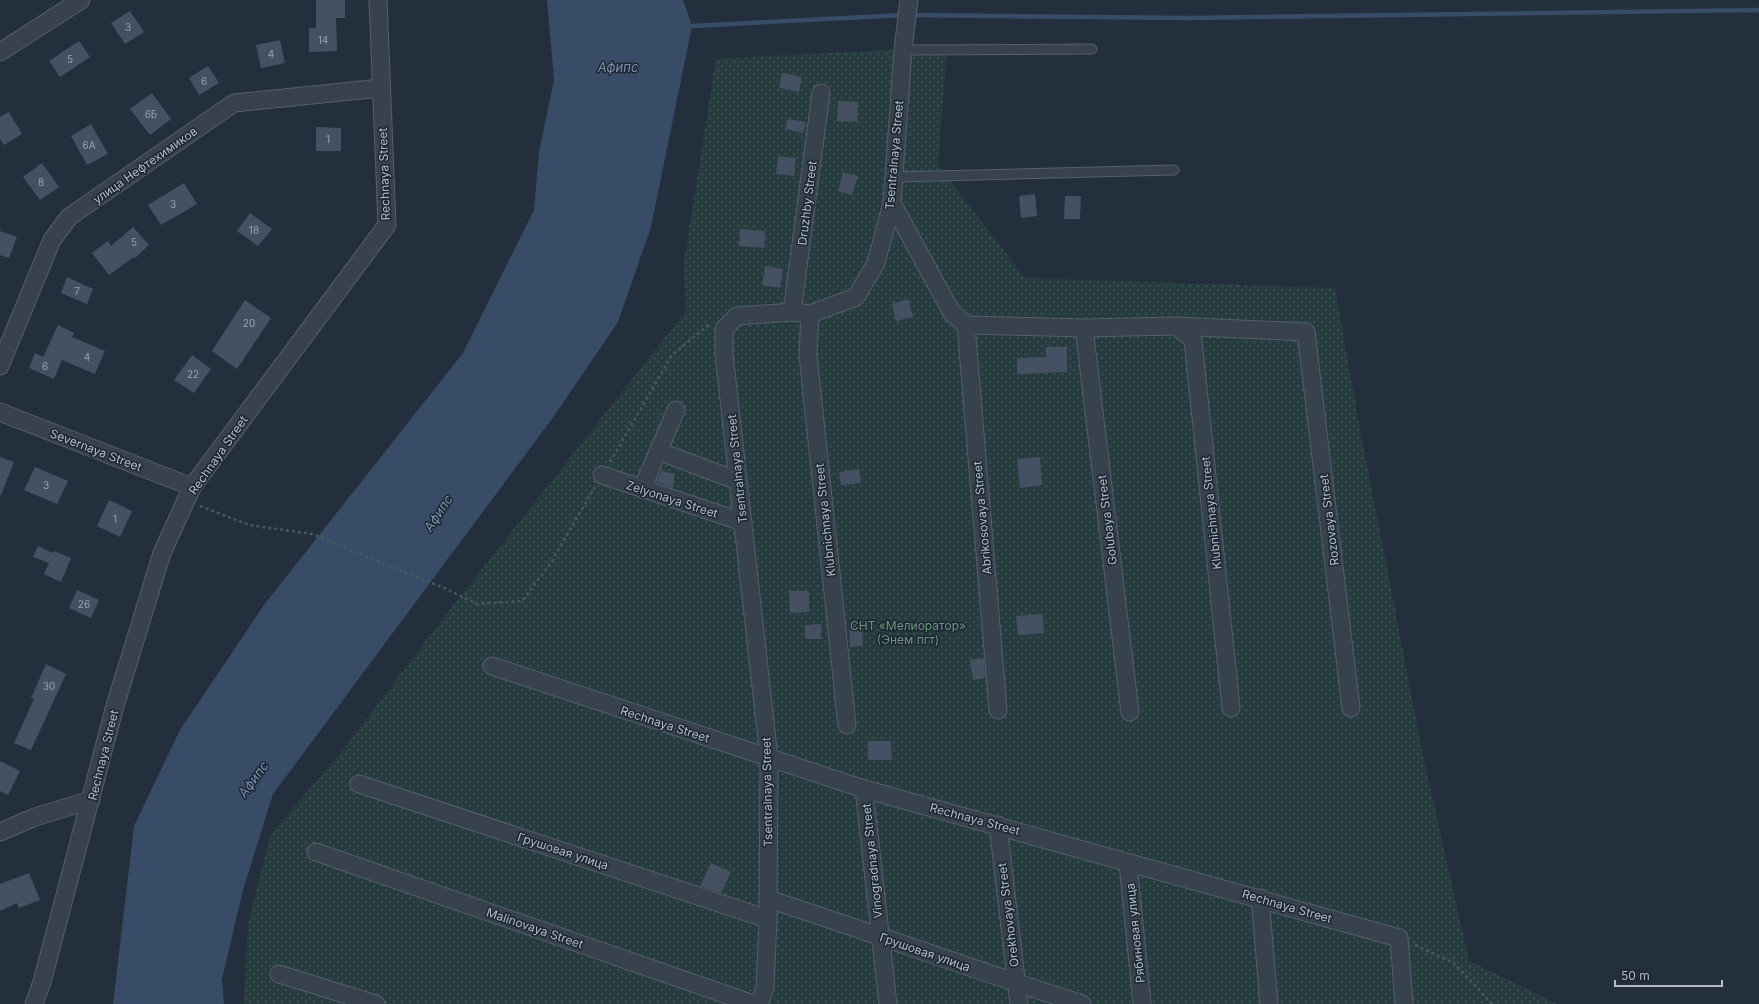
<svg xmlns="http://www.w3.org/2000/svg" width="1759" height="1004" viewBox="0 0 1759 1004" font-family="Inter,sans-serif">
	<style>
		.garden { fill: url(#garden-dots) }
		.water { fill: #394c67 }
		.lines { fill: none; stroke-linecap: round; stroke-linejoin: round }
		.stream { stroke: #394c67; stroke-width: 4.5 }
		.building { fill: #455162 }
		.lane-casing { stroke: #565f6c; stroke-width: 11 }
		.street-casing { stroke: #565f6c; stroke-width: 19 }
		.path { stroke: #44595c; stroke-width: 2.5; stroke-dasharray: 3 3; stroke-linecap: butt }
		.lane { stroke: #38414e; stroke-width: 9 }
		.street { stroke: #38414e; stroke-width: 17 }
		.labels { text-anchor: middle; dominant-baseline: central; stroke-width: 3; stroke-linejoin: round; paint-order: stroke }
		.number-label { font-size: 10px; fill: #98a1af }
		.street-label { font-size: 12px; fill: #b4bcc9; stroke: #1d2633 }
		.park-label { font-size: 12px; fill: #6b9a76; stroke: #1d2633 }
		.water-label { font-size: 13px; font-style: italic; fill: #7c92b1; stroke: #1d2633 }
	</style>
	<defs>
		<pattern id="garden-dots" width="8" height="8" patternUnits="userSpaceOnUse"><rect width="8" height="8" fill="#263c3f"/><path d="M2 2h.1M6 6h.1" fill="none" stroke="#435659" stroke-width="1.8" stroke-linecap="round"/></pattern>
	</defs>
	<rect width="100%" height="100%" fill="#242f3e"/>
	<path class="garden" d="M947,47l-9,118 87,113 310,10 25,141 64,331 45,201 89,43h-1314l4,-81 23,-89 72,-84 91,-120 252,-319 -2,-49 32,-203z"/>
	<path class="water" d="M547,0h136l9,26 -41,201 -33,95 -64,94 -281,378 -30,96 -21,89 2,25h-111l21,-178 46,-96 84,-125 199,-252 71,-143 5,-58 15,-72z"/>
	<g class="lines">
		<g class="stream">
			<path d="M911,15l277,3 571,-8"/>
			<path d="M692,26l212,-11"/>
		</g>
	</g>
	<g class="building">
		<path d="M316,0h29v18h-9l1,33 -28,1v-24h7z"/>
		<path d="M130,11l14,21 -19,12 -14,-21z"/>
		<path d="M280,40l5,23 -24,5 -5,-23z"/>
		<path d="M79,41l11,16 -30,20 -11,-16z"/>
		<path d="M208,66l11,17 -20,12 -10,-17z"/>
		<path d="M782,73l20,4 -3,15 -20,-4z"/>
		<path d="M152,93l19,26 -21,16 -20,-26z"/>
		<path d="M838,101l20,1 -1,20 -20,-1z"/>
		<path d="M9,112l13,22 -18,11 -4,-6v-22z"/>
		<path d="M788,119l18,3 -3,11 -18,-4z"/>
		<path d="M91,124l17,30 -21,11 -16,-29z"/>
		<path d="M316,127l25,1v23h-25z"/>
		<path d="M778,156l18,2 -2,18 -18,-2z"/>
		<path d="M42,163l17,24 -19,13 -17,-23z"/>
		<path d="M843,172l15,4 -6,19 -14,-4z"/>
		<path d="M184,183l13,21 -36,21 -13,-20z"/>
		<path d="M1035,194l2,22 -16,2 -2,-22z"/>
		<path d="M1065,196h16l-1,23h-16z"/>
		<path d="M250,213l22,16 -14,17 -21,-15z"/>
		<path d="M133,227l16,18 -14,13 -1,-1 -25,18 -17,-22 16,-12 3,5z"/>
		<path d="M740,229l25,2 -1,17 -25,-2z"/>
		<path d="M0,231l17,6 -8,21 -9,-3z"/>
		<path d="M765,266l18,3 -3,19 -18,-3z"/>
		<path d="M67,277l26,12 -6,15 -26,-11z"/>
		<path d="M908,299l5,18 -17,4 -4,-17z"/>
		<path d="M245,300l26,18 -34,51 -25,-18z"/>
		<path d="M58,325l16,8 -2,4 33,14 -10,23 -33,-14 -8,19 -25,-11 6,-15 8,4z"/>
		<path d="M1046,347h21v25l-50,2v-16l29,-1z"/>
		<path d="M192,355l19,14 -17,24 -20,-13z"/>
		<path d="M0,457l14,5 -13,33h-1z"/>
		<path d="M1040,457l2,28 -22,3 -3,-29z"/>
		<path d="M35,467l33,14 -11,23 -33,-14z"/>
		<path d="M859,469l2,14 -20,2 -2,-13z"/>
		<path d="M661,471l14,3 -2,14 -17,-6z"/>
		<path d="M109,500l23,11 -12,26 -23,-11z"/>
		<path d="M38,546l15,7 1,-2 17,7 -10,24 -17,-8 5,-11 -16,-6z"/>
		<path d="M77,590l22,10 -8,18 -22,-10z"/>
		<path d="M789,591h20v21l-19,1z"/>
		<path d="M1043,614l1,19 -26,2 -2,-19z"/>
		<path d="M849,622h13l1,24 -13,1z"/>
		<path d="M821,624v15h-16v-14z"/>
		<path d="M984,658l1,20 -12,2 -3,-20z"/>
		<path d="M46,664l20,10 -35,76 -17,-7 20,-44 -3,-1z"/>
		<path d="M868,741h23l1,19h-24z"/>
		<path d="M0,761l20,10 -12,24 -8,-4z"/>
		<path d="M711,863l20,9 -10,21 -21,-7z"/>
		<path d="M29,873l11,27 -21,8 -2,-5 -17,8v-27z"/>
	</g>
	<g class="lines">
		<g class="lane-casing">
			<g id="lane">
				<path d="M903,50l189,-1"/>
				<path d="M894,177l280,-7"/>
			</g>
		</g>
		<g class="street-casing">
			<g id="street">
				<path d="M0,52l81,-52"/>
				<path d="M892,203l60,110 14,12 118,3 92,-2 130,6 45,376"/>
				<path d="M792,312l29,-219"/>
				<path d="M810,314l-2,41 39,370"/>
				<path d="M966,325l32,385"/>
				<path d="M1176,326l17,14 38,368"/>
				<path d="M1084,328l46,384"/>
				<path d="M0,366l52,-126 17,-23 165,-114 147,-15"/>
				<path d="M0,412l192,75"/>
				<path d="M658,451l80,30"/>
				<path d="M602,475l141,47"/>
				<path d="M642,489l34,-79"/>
				<path d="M492,666l372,123 535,149 5,66"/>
				<path d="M359,784l409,135"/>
				<path d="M864,789l24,215"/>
				<path d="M998,825l21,179"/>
				<path d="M0,832l35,-15 56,-17"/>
				<path d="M316,852l437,152"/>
				<path d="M1128,863l14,141"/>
				<path d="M1260,898l9,106"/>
				<path d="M768,899c105,34 209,72 314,105"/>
				<path d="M279,974l97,30"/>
				<path d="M34,1004l8,-22 73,-276 47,-153 30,-66 195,-262 -9,-225"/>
				<path d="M759,1004l6,-16 3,-69 1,-161 -45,-404v-25l13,-13 55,-4 18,2 46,-17 20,-34 16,-60 11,-153 6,-50"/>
			</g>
		</g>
		<g class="path">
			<path d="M610,462l62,-107 38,-31"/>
			<path d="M200,506l49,19 63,9 132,54 33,16 45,-3 28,-37 45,-77"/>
			<path d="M1415,945l39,18 38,41"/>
		</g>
		<use href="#lane" class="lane"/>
		<use href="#street" class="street"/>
	</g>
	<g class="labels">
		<g class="number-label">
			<text x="128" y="27">3</text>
			<text x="323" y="40">14</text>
			<text x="271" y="54">4</text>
			<text x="70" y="59">5</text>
			<text x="204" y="81">6</text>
			<text x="151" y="114">6Б</text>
			<text x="328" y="139">1</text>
			<text x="89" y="145">6А</text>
			<text x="41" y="182">8</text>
			<text x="173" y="204">3</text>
			<text x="254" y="230">18</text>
			<text x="134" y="242">5</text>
			<text x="77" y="291">7</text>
			<text x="249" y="323">20</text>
			<text x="87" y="357">4</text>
			<text x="45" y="366">6</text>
			<text x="193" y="374">22</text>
			<text x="46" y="485">3</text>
			<text x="115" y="519">1</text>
			<text x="84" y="604">26</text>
			<text x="49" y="686">30</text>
		</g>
		<g class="street-label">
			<text transform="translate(894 155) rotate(-85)">Tsentralnaya Street</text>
			<text transform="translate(145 165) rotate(-35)">улица Нефтехимиков</text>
			<text transform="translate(384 174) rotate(-92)">Rechnaya Street</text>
			<text transform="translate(807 203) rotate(-83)">Druzhby Street</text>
			<text transform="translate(96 450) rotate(21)">Severnaya Street</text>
			<text transform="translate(218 455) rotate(-55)">Rechnaya Street</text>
			<text transform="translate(737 469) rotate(-96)">Tsentralnaya Street</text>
			<text transform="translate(672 499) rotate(18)">Zelyonaya Street</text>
			<text transform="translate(1211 513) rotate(-96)">Klubnichnaya Street</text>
			<text transform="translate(982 518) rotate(-95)">Abrikosovaya Street</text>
			<text transform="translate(825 520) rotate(-96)">Klubnichnaya Street</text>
			<text transform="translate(1107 520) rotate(-97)">Golubaya Street</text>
			<text transform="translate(1329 520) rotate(-97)">Rozovaya Street</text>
			<text transform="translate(665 724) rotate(18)">Rechnaya Street</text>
			<text transform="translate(103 755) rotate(-76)">Rechnaya Street</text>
			<text transform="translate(767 792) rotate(-91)">Tsentralnaya Street</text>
			<text transform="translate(975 819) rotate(15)">Rechnaya Street</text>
			<text transform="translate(563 851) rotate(18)">Грушовая улица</text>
			<text transform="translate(872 861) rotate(-96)">Vinogradnaya Street</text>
			<text transform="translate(1287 906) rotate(16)">Rechnaya Street</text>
			<text transform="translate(1008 915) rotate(-97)">Orekhovaya Street</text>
			<text transform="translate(535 928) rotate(19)">Malinovaya Street</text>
			<text transform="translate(1135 933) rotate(-96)">Рябиновая улица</text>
			<text transform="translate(925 952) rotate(19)">Грушовая улица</text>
		</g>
		<g class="park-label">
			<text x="908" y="625">СНТ «Мелиоратор»<tspan x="908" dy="14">(Энем пгт)</tspan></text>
		</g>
		<g class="water-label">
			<text x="618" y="67">Афипс</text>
			<text transform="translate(438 513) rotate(-57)">Афипс</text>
			<text transform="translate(253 779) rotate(-54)">Афипс</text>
		</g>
	</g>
	<path d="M1615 980v6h107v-6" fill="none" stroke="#b4bcc9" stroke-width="2"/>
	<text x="1621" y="980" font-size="12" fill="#b4bcc9" stroke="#1d2633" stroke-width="3" paint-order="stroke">50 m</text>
</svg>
